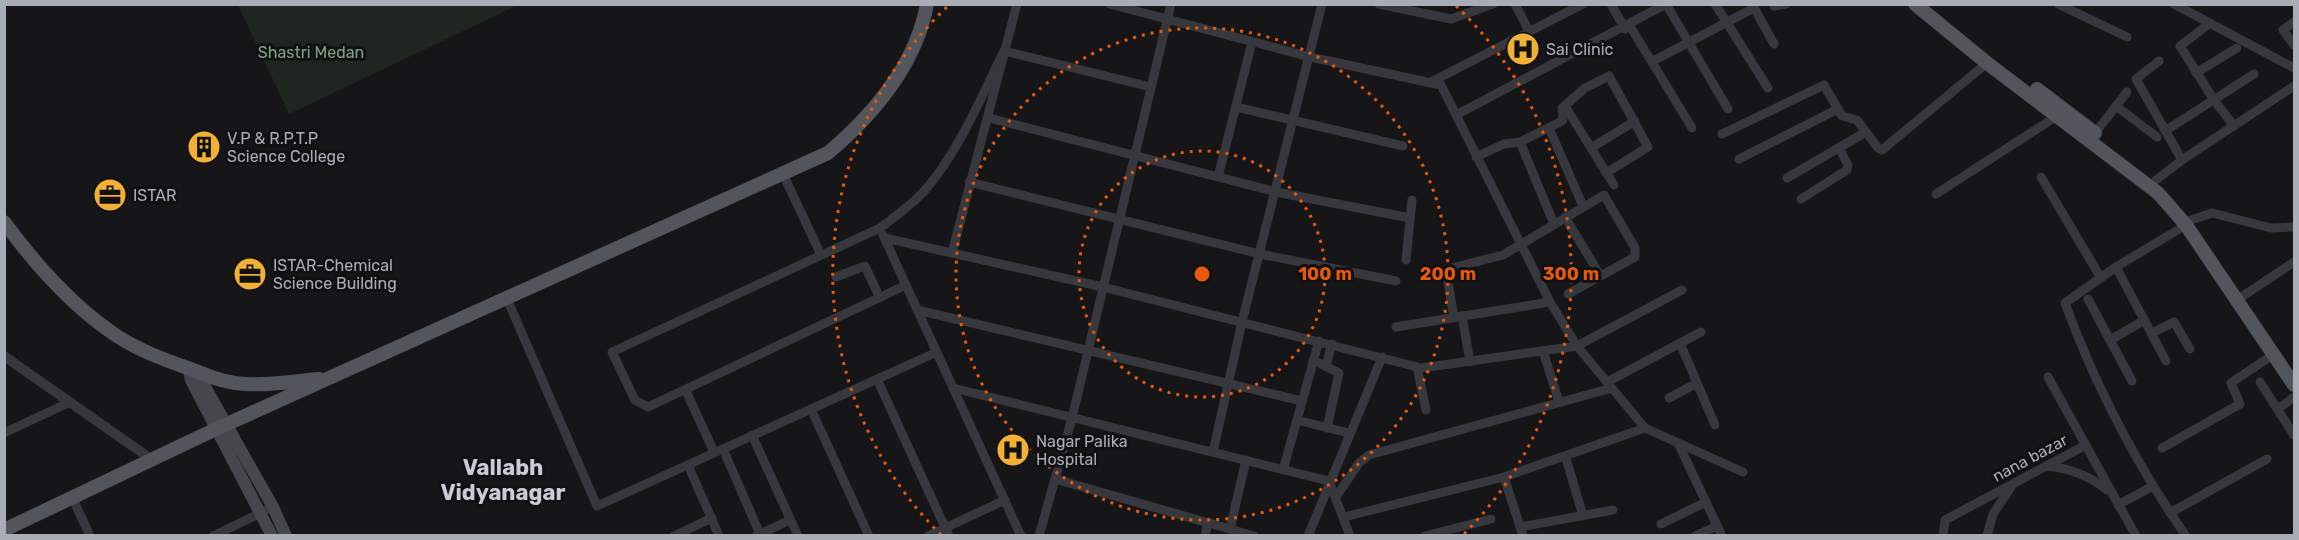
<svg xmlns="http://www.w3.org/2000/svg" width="2299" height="540" viewBox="0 0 2299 540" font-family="Rubik,sans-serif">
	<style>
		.green { fill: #1e261f }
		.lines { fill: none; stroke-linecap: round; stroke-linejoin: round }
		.minor { stroke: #37383d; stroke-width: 9 }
		.tertiary { stroke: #37383d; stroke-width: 10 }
		.secondary { stroke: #45474d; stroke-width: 12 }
		.primary { stroke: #53555c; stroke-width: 14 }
		.ring { fill: none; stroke: #e8590c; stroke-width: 3; stroke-dasharray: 3 6 }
		.labels { text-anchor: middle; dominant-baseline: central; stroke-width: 6; stroke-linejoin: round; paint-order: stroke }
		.poi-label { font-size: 16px; fill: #a8adb8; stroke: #111113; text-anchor: start }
		.park-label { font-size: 16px; fill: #7fa381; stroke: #111113 }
		.street-label { font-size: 16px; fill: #a8adb8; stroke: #111113 }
		.district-label { font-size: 22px; font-weight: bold; fill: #c9ccd4; stroke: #111113 }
		.centre { fill: #e8590c; stroke: #111113; stroke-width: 3 }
		.ring-label { font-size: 18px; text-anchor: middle; font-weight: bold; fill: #e8590c; stroke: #111113; stroke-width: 6; stroke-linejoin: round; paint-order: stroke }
	</style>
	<rect width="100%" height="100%" fill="#161618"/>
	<path class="green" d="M238,5h280l-229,109z"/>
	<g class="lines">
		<g class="minor">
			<path d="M1110,4l200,53 131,28 109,217 27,44 68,82 98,44"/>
			<path d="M1379,4l72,15 42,-15"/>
			<path d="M1515,4l14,27"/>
			<path d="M1611,4l14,25"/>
			<path d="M1666,4l62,105"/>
			<path d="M1715,4l53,84"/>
			<path d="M1752,4l22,40"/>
			<path d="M2058,4l69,33"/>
			<path d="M2174,4l120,64"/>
			<path d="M1774,6l12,-2"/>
			<path d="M2294,22l-11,8 11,15"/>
			<path d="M2210,23l-30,23 34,54 20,26"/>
			<path d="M1630,26l62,102"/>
			<path d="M1653,61l101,-53"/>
			<path d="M2159,61l-23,18 46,81"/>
			<path d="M2196,73l41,-25"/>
			<path d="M1431,82l152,-78"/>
			<path d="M1565,106l49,79"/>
			<path d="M2116,106l41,31"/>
			<path d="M1236,107l167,39"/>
			<path d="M1456,115l210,-111"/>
			<path d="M989,118l287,74 134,26"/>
			<path d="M1549,128l34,78"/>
			<path d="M2165,131l89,-57"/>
			<path d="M2095,133l32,-41"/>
			<path d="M1722,134l102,-49 18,31 15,4 21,28 4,2 105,-87"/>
			<path d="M1520,142l34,82"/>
			<path d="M1591,148l44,-27"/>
			<path d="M1476,157l28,-13 16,-2 40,-20 3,-2 -1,-12 23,-20 24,-12 39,71 -42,26"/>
			<path d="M1739,159l99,-50"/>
			<path d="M783,174l38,81"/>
			<path d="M1218,177l34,-135"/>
			<path d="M2041,177l60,101"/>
			<path d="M1787,178l79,-46"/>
			<path d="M2156,180l26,-20 112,-74"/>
			<path d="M969,182l291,72 136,27"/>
			<path d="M1936,194l121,-78"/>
			<path d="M1801,199l46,-29 1,-5 -9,-17"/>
			<path d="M1565,217l35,58"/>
			<path d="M2191,220l21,-7 59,15 23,-1"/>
			<path d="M2186,225l-70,42 -51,36c30,82 71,161 121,233"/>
			<path d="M883,235l138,301"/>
			<path d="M885,238l218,49 318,81 156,-22 105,-56"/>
			<path d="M952,253l65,-249"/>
			<path d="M1406,260l6,-60"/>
			<path d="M2116,267l50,94"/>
			<path d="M1446,270l8,48"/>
			<path d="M1428,274l75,-19 101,-60 31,53v9l-67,37"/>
			<path d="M836,277l29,-11 15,32"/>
			<path d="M906,285l-258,122 -13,-7 -23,-48 268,-124c16,-12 33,-24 46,-39 34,-40 55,-92 78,-138l147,36"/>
			<path d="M2243,296l51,-34"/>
			<path d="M507,299l90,207 340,-154"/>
			<path d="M2088,299l44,82"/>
			<path d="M917,310l385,91"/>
			<path d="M1462,316l8,46"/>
			<path d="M1396,327l154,-25"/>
			<path d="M2152,333l22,-11 16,27"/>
			<path d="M2110,340l35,-20"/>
			<path d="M1680,343l35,82"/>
			<path d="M1543,351l16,51"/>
			<path d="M1313,360l26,13 -12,55"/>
			<path d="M1326,366l6,-22"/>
			<path d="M1417,367l9,43"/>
			<path d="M2048,377l88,159"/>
			<path d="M877,379l72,157"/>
			<path d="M1607,382l94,-50"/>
			<path d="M2260,382l34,53"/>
			<path d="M953,388l376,93"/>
			<path d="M686,391l28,61"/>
			<path d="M1669,398l28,-15"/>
			<path d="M811,409l58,127"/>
			<path d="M2278,409l16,-12"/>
			<path d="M1297,420l52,13"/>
			<path d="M4,433l64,-30"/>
			<path d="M752,435l46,101"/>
			<path d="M1679,445l43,91"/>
			<path d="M2162,448l78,-44 -9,-21 43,-29"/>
			<path d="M723,449l37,85"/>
			<path d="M1213,452l29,-130 80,-318"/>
			<path d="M1566,458l17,58"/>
			<path d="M688,465l31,71"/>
			<path d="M2046,466c22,2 44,10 61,24"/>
			<path d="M1283,470l36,-129"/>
			<path d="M1504,477l19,59"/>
			<path d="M1055,479l199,57"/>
			<path d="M1329,481l21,55"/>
			<path d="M72,497l18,39"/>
			<path d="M1336,497l23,-34 10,-8 243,-67"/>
			<path d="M2118,505l35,-19"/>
			<path d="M2170,513l97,-54"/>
			<path d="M1344,517l160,-40 141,-49"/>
			<path d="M1661,524l45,-22"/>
			<path d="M1520,527l93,-17"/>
			<path d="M1230,529l16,-69"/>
			<path d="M213,536l60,-29"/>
			<path d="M674,536l38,-18"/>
			<path d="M756,536l34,-16"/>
			<path d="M928,536l77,-36"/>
			<path d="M1039,536l33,-118 99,-414"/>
			<path d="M1205,536l3,-14"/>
			<path d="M1308,536l74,-179"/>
			<path d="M1425,536l66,-17"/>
			<path d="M1695,536l22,-10"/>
			<path d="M1943,536l2,-16 139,-74"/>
			<path d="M1987,536l6,-22 18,-27"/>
		</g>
		<path class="tertiary" d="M4,356l147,103"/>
		<g class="secondary">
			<path d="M189,370l2,10 81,156"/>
			<path d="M200,373l3,10 70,124 13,29"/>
		</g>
		<g class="primary">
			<path d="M1915,4l72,59 171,130 28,32 108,160"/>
			<path d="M2037,89l58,44"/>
			<path d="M4,222c31,42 69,85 113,114 26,17 55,26 84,37 14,6 28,10 44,11 24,2 50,-3 74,-5"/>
			<path d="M4,530l212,-101 612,-276c46,-39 88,-88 99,-149"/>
		</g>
	</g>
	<g class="ring">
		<circle cx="1202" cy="274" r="123"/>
		<circle cx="1202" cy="274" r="246"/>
		<path d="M941 535A369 369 0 0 1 948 6M1456 6A369 369 0 0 1 1463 535"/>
	</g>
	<defs>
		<g id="hospital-disc" transform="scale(1.725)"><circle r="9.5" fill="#f2b134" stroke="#111113"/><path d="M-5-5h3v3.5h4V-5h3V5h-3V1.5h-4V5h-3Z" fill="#111"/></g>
		<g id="building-disc" transform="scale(1.725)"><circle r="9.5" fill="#f2b134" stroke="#111113"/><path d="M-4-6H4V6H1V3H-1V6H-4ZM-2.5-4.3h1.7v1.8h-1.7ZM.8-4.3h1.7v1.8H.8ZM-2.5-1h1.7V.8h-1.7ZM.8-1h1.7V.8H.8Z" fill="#111"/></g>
		<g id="office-disc" transform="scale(1.725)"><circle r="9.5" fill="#f2b134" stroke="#111113"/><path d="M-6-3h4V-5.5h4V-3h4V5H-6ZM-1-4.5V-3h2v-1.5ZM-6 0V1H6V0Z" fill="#111"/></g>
	</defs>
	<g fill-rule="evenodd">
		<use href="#hospital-disc" x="1523" y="49"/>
		<use href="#building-disc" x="204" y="147"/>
		<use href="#office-disc" x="110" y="195"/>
		<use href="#office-disc" x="250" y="274"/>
		<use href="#hospital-disc" x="1013" y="450"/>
	</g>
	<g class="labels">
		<g class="poi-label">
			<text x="1546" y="49">Sai Clinic</text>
			<text x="227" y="138">V.P &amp; R.P.T.P<tspan x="227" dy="18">Science College</tspan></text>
			<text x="133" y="195">ISTAR</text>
			<text x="273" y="265">ISTAR-Chemical<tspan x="273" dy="18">Science Building</tspan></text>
			<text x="1036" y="441">Nagar Palika<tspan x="1036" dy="18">Hospital</tspan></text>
		</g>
		<g class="park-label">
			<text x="311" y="52">Shastri Medan</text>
		</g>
		<g class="street-label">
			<text transform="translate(2030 458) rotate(-28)">nana bazar</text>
		</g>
		<g class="district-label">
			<text x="503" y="467">Vallabh<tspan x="503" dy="25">Vidyanagar</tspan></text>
		</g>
	</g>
	<circle cx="1202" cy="274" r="9" class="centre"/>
	<g class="ring-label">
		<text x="1325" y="280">100 m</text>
		<text x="1448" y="280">200 m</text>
		<text x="1571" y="280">300 m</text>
	</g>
	<rect width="2299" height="540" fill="none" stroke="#a8adb8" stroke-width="12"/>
</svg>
